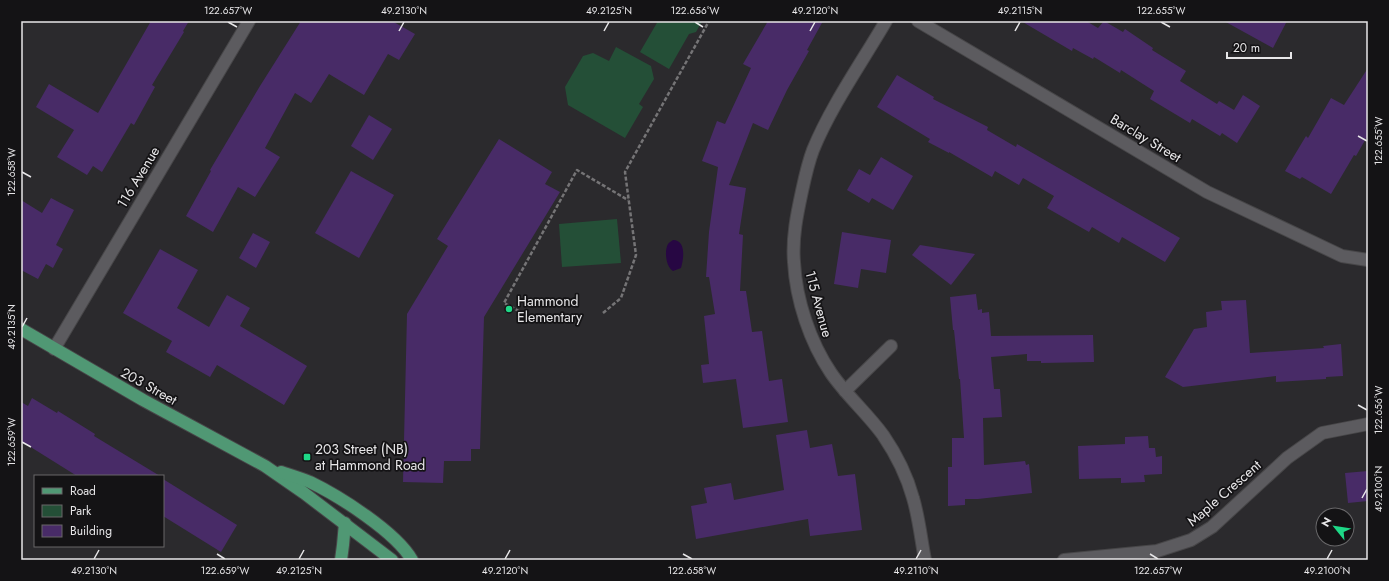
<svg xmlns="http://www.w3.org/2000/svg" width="1389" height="581" viewBox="0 0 1389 581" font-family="Jost,sans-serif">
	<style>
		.green { fill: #244f37 }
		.water { fill: #270743 }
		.building { fill: #482b67 }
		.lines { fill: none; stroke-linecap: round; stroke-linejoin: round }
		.minor-casing { stroke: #474648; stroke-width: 14 }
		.major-casing { stroke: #474648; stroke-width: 14 }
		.path { stroke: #757476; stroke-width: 2.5; stroke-dasharray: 4 2; stroke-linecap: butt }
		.minor { stroke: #5c5b5f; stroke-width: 12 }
		.major { stroke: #509874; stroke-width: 12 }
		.ticks { fill: none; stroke: #e7e6e8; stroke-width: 1.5 }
		.poi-dot { fill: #1ed887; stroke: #141315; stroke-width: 1.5 }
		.labels { text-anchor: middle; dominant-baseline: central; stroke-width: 3.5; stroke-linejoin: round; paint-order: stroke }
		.street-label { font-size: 14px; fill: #e7e6e8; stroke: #141315 }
		.poi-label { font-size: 14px; fill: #e7e6e8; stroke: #141315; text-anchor: start }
		.neatline { fill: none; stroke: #e7e6e8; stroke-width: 1.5 }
		.ticks-label { font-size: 10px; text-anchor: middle; fill: #e7e6e8 }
	</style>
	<rect width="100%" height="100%" fill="#2b2a2d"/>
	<g class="green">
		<path d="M658,21h44l-6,11 -7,2 -20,35 -29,-17z"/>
		<path d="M616,47l35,19 3,13 -15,25 4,3 -18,31 -57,-33 -3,-18 18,-31 10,-3 16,8z"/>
		<path d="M617,219l4,44 -59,4 -3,-43z"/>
	</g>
	<path class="water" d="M673,240c13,0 11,18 8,28l-8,3c-7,-4 -9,-20 -5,-27 1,-2 4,-3 5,-4z"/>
	<g class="building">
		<path d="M151,21h38l-6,10 1,1 -32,53 3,2 -21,38 -3,-2 -29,49 -9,-6 -6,9 -30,-18 17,-27 -38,-23 13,-23 49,29z"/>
		<path d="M301,21h91l23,13 -16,26 -11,-6 -24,41 -35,-21 -18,29 -16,-10 -30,55 15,9 -25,40 -17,-10 -25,45 -27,-16 25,-45 -1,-1 50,-84z"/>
		<path d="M768,21h55l-16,29 2,1 -22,39 -19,40 -15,-7 -24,62 17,3 -7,46 4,1 -3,56h6l6,41 10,-1 7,50 13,-2 6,43 -45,6 -7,-49 -33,4 -2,-18 8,-1 -5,-48 11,-2 -6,-37h-3l3,-45 9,-65 -16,-6 15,-40 8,3 26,-56 -8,-4z"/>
		<path d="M1021,21h65l12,7 6,-7 19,11 2,-3 28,19 -1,2 34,21 -6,10 37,23 2,-3 15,9 9,-15 17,11 -23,37 -15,-10 -2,3 -28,-17 -2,4 -40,-24 4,-8 -33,-21 -1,3 -26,-16 -1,2 -20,-11 -1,3z"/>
		<path d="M1224,21h63l-14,27z"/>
		<path d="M1368,68v67l-12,21 -2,-1 -23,39 -29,-17 -2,2 -15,-8 21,-35 2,2 23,-40 13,7z"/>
		<path d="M897,75l37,22 -1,2 55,28 -1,3 29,17 1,-3 163,94 -15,24 -43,-25 -3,6 -27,-16 -3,5 -42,-24 7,-12 -31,-18 -4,7 -24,-14 -3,6 -43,-25v1l-21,-11 2,-3 -53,-32z"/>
		<path d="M369,115l23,14 -19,31 -22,-14z"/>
		<path d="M499,139l53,33 -7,12 15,8 -76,125 -4,132h-9v12h-27l-1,22 -40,-1 4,-168 41,-68 -11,-7z"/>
		<path d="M881,157l32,19 -20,34 -21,-12 -3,5 -22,-13 12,-21 11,6z"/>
		<path d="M351,171l43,24 -35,63 -44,-25z"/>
		<path d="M51,198l23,12 -18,35 7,4 -10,19 -7,-4 -8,15 -17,-9v-70l21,13z"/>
		<path d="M842,232l49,8 -5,33 -25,-4 -3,19 -24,-4z"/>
		<path d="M253,233l17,9 -14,26 -17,-10z"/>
		<path d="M920,245l55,9 -24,31 -39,-30z"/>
		<path d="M160,249l38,21 -21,38 32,19 18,-32 23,13 -10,18 67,40 -23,39 -67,-40 -7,12 -44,-25 6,-11 -49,-28z"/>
		<path d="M976,294l2,16 4,-1v4l7,-1 2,24 102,-1 1,27 -53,1v-2h-14v-7l-36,3 3,32h6l2,28 -19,1 1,47 41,-4 1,4 3,-1 3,29 -54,6h-13v6l-17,1v-39h4v-29h12l-4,-59h-1l-5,-49h-1l-3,-33z"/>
		<path d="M1246,300l4,53 74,-5 -1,-2 18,-2 2,32 -17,1v2l-50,3v-6l-93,11 -18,-10 29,-48 13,-2 -1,-15 16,-2 -1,-9z"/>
		<path d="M32,398l25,15 1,-2 37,23 -1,2 66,40h-83l-56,-35v-39l7,4z"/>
		<path d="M807,430l3,18 22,-4 6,32 17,-2 7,56 -52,6 -2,-17 -112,20 -5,-33 16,-3 -3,-15 27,-5 3,17 50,-10 -8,-55z"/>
		<path d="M1148,436l1,12h6l1,9 6,-1v18l-18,1 1,7 -24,1v-5l-42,1 -1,-33 47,-2v-7z"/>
		<path d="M1368,471v30l-20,2 -3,-30z"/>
		<path d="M163,479l74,46 -16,27 -58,-36z"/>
	</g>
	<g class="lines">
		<g class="minor-casing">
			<g id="minor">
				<path d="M886,21c-24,41 -55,85 -73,129 -5,13 -8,27 -11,41 -5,23 -10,47 -8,71 2,38 16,80 37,111 15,22 36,40 52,62 13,19 24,41 30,63 6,20 8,41 12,62"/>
				<path d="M918,21l289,171 135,64 26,4"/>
				<path d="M54,349l195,-328"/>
				<path d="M845,391l46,-45"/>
				<path d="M1064,560l93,-9 34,-11 21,-13 75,-69 35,-25 46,-9"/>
			</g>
		</g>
		<g class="major-casing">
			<g id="major">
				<path d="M21,329l122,71 122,66 39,27 88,67"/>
				<path d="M281,472c9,3 19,6 29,10 29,14 86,50 102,78"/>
				<path d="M341,560l2,-15 2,-22"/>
			</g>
		</g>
		<g class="path">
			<path d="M603,313l18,-15 15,-43 -11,-83 84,-151"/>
			<path d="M535,320l-31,-17 73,-133 51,30"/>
		</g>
		<use href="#minor" class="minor"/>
		<use href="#major" class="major"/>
	</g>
	<path class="ticks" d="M228,22l9,5M695,22l8,5M1161,22l9,5M399,31l5,-9M604,31l5,-9M810,31l5,-9M1015,31l5,-9M1358,136l9,5M22,172l9,5M22,327l5,-9M1358,405l9,5M22,442l9,5M1362,498l5,-9M217,554l8,5M683,554l9,5M1150,554l8,5M94,559l5,-9M299,559l5,-9M505,559l5,-9M916,559l5,-9M1327,559l5,-9"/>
	<g class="poi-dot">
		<circle cx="509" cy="309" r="4"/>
		<rect x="303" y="453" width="8" height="8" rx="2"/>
	</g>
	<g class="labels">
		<g class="street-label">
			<text transform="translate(1146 138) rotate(31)">Barclay Street</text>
			<text transform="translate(138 177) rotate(-59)">116 Avenue</text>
			<text transform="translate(819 304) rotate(75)">115 Avenue</text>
			<text transform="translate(149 386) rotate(29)">203 Street</text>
			<text transform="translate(1224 493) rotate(-41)">Maple Crescent</text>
		</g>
		<g class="poi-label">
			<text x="517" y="301">Hammond<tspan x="517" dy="16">Elementary</tspan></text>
			<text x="315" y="449">203 Street (NB)<tspan x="315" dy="16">at Hammond Road</tspan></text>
		</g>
	</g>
	<rect width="1389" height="581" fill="none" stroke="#141315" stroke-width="44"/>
	<rect x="34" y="475" width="130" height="72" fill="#141315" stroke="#686769"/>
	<rect x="42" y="488" width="20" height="6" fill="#509874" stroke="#686769"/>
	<text x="70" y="495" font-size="12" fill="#e7e6e8">Road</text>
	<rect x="42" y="505" width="20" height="12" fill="#244f37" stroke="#686769"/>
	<text x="70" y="515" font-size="12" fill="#e7e6e8">Park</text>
	<rect x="42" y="525" width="20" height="12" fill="#482b67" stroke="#686769"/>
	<text x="70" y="535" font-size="12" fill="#e7e6e8">Building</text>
	<g transform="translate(1335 527) rotate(300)"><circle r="19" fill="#141315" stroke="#686769"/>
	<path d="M0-3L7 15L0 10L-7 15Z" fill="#1ed887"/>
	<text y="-6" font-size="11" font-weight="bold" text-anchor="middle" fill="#e7e6e8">N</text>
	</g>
	<path d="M1227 52v6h64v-6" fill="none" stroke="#e7e6e8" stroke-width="2"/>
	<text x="1233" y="52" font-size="12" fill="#e7e6e8" stroke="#141315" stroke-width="3" paint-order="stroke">20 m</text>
	<rect x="22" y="22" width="1345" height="537" class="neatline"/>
	<g class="ticks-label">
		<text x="228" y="14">122.657°W</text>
		<text x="404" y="14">49.2130°N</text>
		<text x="609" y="14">49.2125°N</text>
		<text x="695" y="14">122.656°W</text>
		<text x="815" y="14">49.2120°N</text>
		<text x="1020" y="14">49.2115°N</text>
		<text x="1161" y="14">122.655°W</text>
		<text transform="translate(1378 141) rotate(-90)" y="4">122.655°W</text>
		<text transform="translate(11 172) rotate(-90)" y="4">122.658°W</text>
		<text transform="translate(11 327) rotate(-90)" y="4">49.2135°N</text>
		<text transform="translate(1378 410) rotate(-90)" y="4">122.656°W</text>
		<text transform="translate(11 442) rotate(-90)" y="4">122.659°W</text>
		<text transform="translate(1378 489) rotate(-90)" y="4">49.2100°N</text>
		<text x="94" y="574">49.2130°N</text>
		<text x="225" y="574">122.659°W</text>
		<text x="299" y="574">49.2125°N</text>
		<text x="505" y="574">49.2120°N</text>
		<text x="692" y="574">122.658°W</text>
		<text x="916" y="574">49.2110°N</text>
		<text x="1158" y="574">122.657°W</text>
		<text x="1327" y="574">49.2100°N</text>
	</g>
</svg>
